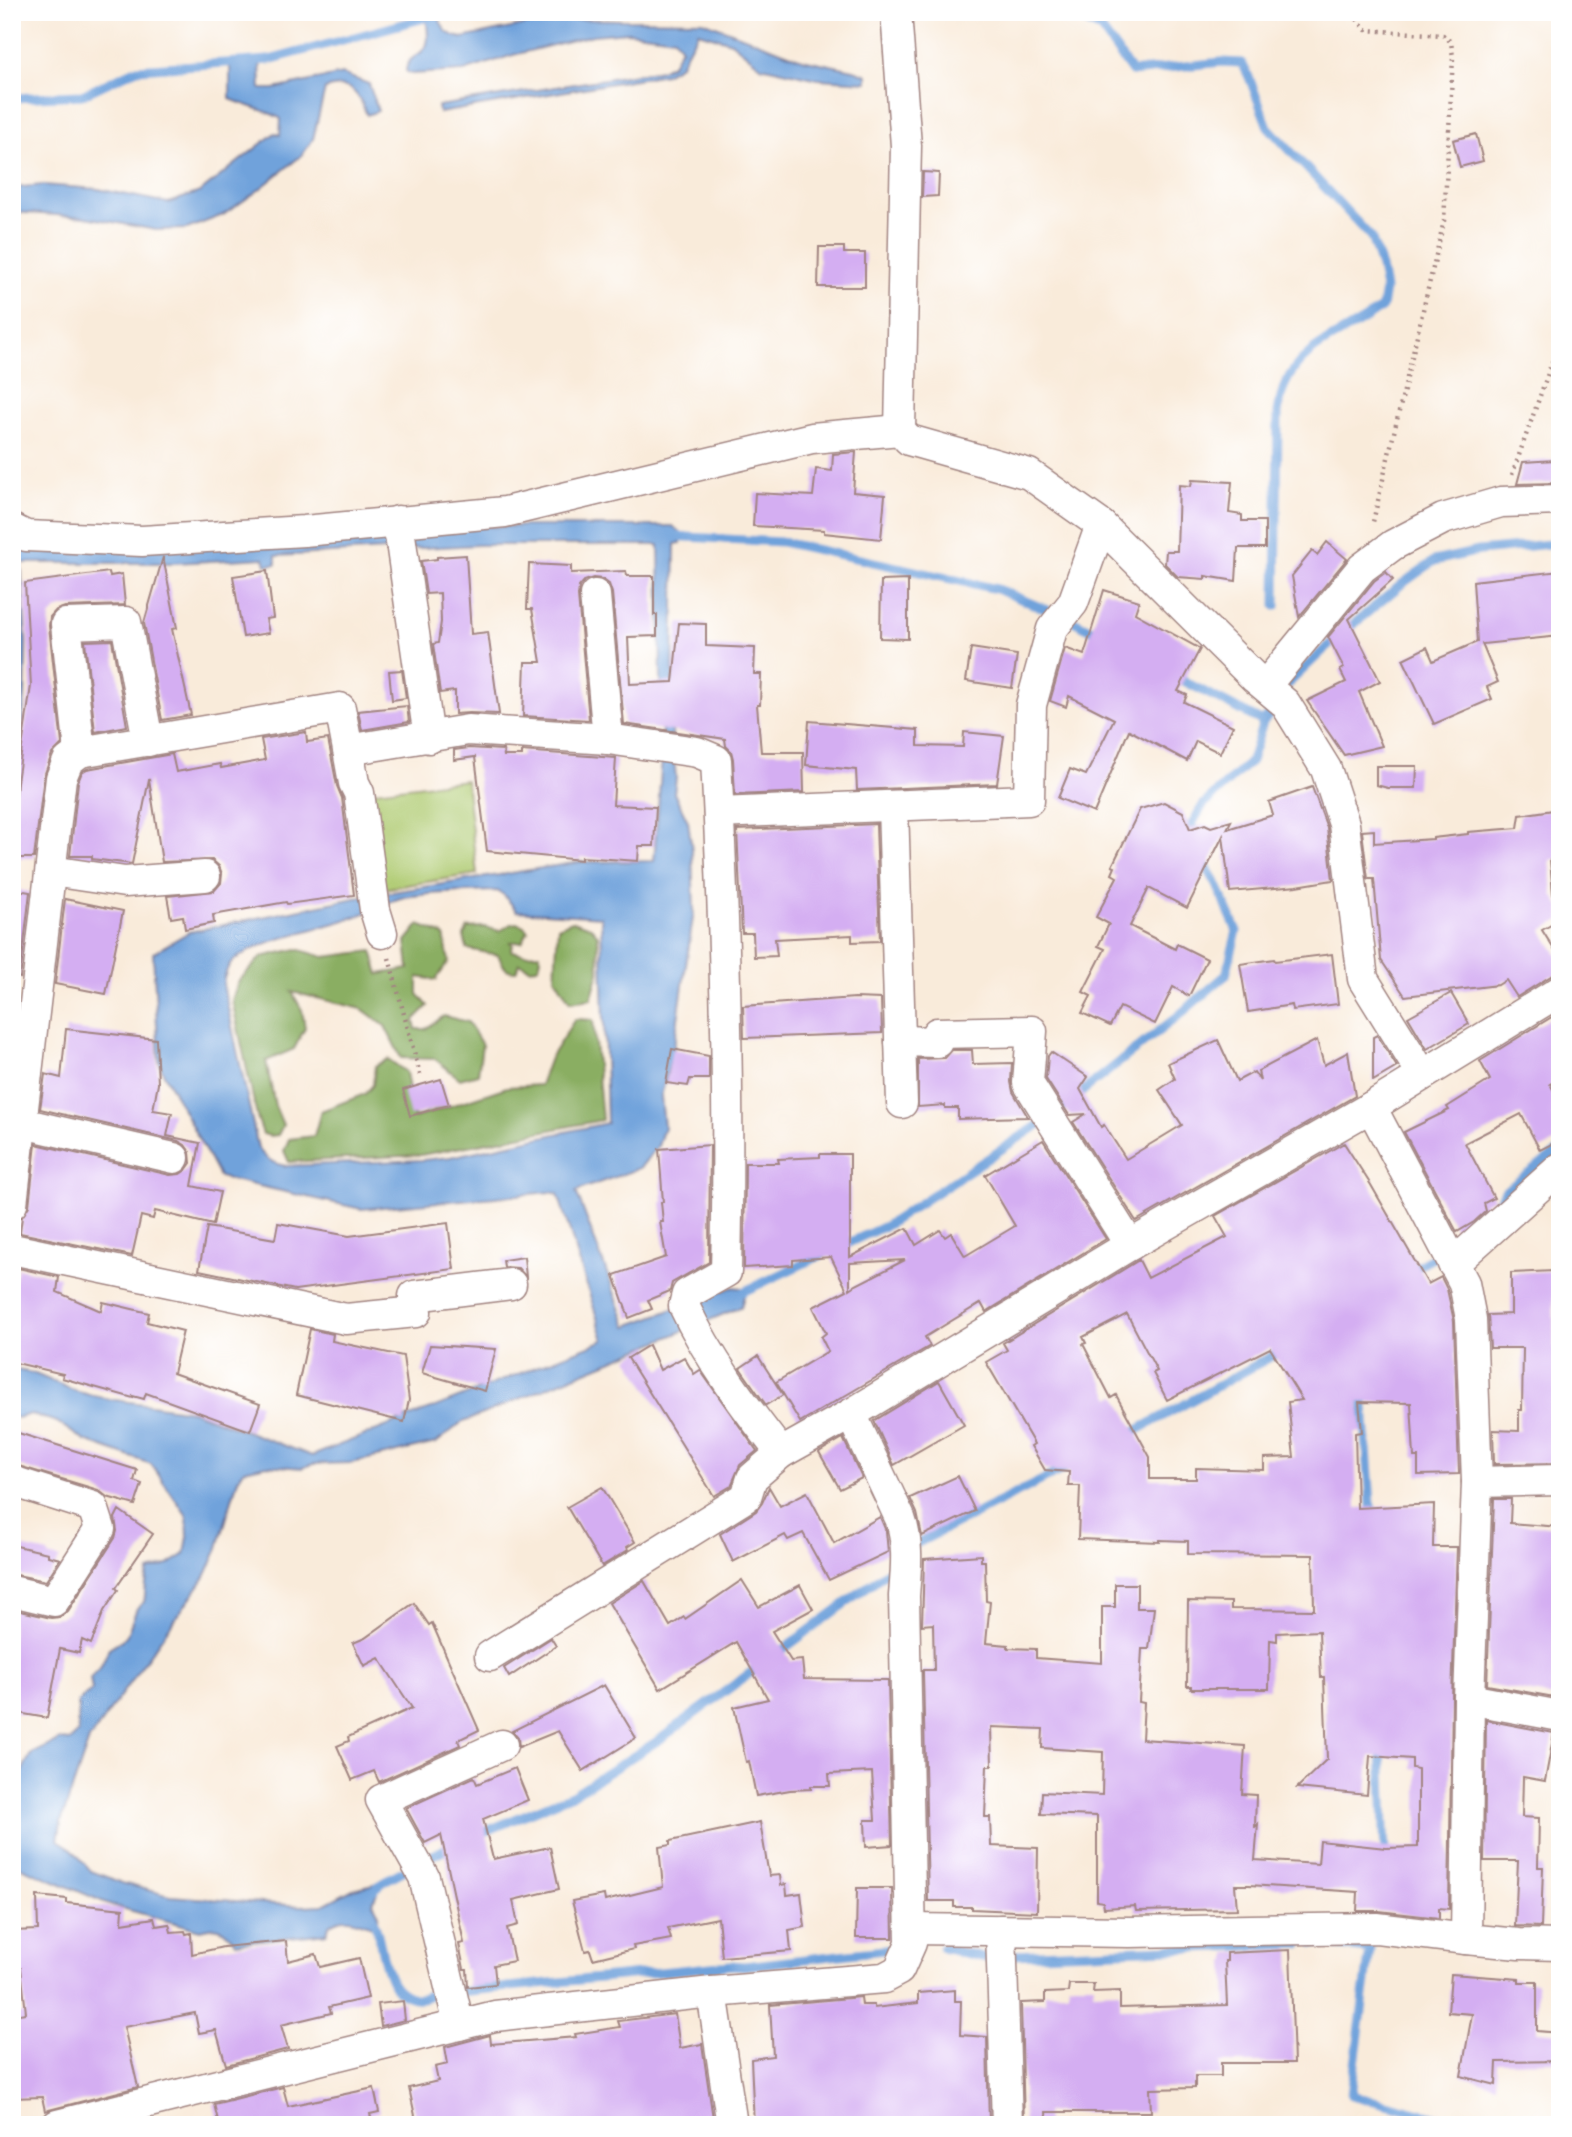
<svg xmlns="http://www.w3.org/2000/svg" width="1572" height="2137" viewBox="0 0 1572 2137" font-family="Delius,sans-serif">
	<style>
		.green { fill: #aeca70; stroke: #7c744e; stroke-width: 2 }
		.forest { fill: #8aae62; stroke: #6a6646; stroke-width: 2 }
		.water { fill: #70a2db; stroke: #5d6083; stroke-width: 2; fill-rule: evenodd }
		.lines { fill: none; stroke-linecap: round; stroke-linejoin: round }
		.stream { stroke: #70a2db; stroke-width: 9 }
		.building { fill: #d4aef2; fill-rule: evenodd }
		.minor-casing { stroke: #a28582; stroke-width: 33 }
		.path { stroke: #a28582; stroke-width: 4.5; stroke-dasharray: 2 5; stroke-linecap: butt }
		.minor { stroke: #fff; stroke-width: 30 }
	</style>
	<rect width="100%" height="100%" fill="#fff"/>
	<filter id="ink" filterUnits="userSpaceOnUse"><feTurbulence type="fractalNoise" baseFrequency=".0143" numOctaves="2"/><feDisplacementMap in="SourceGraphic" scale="14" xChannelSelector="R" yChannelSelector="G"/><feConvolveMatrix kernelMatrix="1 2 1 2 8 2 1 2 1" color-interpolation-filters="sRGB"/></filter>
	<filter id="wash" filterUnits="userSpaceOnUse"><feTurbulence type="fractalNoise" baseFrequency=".00686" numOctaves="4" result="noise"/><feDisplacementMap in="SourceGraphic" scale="28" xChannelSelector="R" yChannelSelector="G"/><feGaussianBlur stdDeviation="1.57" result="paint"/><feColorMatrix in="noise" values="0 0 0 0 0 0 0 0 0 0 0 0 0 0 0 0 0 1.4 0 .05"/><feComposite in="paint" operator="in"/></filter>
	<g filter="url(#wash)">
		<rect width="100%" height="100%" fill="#f9ebda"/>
		<path class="green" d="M466,780l11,94 -95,15 -17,-97z"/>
		<g class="forest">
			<path d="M572,921l19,6 7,8 1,37 -8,27 -21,3 -15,-25 3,-50z"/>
			<path d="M517,923l7,3 4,5 -6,11h-11l2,3 -2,6 14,3 14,-1 2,5 -2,8 -8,3 -11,-6 -4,8c-13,0 -12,-6 -18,-16l-31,-6 -3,-13 4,-8 16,-1 16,4 11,-7z"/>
			<path d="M419,925l25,10 5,26 -13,19 -18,-3v17l10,12 -14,14 2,9h9l19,-13 24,6 14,23 -4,29 -18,5 -25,-20 -34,-1 -16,-32 -23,-17 -70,-17 10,18 3,18 -11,21 -28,12 9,45 8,19 -5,10 -8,1 -7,-2 -6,-17 -25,-117 6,-18 23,-25 36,-8 27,8 48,-6 7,23 30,-5 -3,-28z"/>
			<path d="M575,1019l18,1 9,100 -181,35 -132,7 -5,-11 5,-12 25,-3 7,-25 44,-17 8,-9 2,-19 13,-7 18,13 8,46 93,-31 33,-2 10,-27z"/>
		</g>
		<g class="water">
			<path d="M438,15c5,14 8,20 24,23l92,-19 149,2 99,38 52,11 13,5v7l-49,-3 -57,-13 -30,-24 -33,-10 -18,33 -15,9 -226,39 -1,-7 223,-36 11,-6 9,-16 -7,-10 -46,-6 -35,3 -80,20 -49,16 -53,3 -5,-3c1,-16 14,-13 20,-25 4,-8 1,-20 0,-28z"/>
			<path d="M260,60l1,29h13l68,-15 27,10 9,27 -11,4c-9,-21 -15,-35 -42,-26l-12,50 -11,16 -46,37 -33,23 -36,14 -31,1 -70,-13 -74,-5v-24l31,-3 55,4 70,14 32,-11 75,-59 5,2 1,-16c-9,-7 -38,-14 -51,-20v-36z"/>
			<path d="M523,526h150l6,6 2,11 -6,1 -3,194 4,40 -2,15 14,28 4,29 2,61 -21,142 -12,43 3,31 -6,19 -18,22 -64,23 51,135 106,-39 8,1 3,8 -3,11 -280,116 -25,20 -85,20 -38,1 -11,4 -35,-3 -23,5 -6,9 -21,72 -12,26 -116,163 -28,82 -3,18 14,9 19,22 31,12 48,13 131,10 22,-1 30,-16 22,-5 3,5 -5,14 6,11 -2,7 -5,5c-16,-6 -29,-12 -43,-1l-2,8 -91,10c-13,-15 -16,-19 -36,-13l-89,-25 -92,-39 -7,2v-78l19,-36 29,-14 10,1 8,-9v-30l14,-12 -2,-12 10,-10 9,-20 17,-11 11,-29 7,-6c2,-9 1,-24 5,-31l19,-6 17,-11 3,-18 -1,-20 -36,-52 -66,-23 -28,-19 -26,-8 -14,4 -5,-2v-47l21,4 45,19 31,7 83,12 120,45 292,-116 -46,-146 -7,-2 -190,17 -142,-32 -57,-107 -3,-9 -6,-108 36,-21 166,-34 225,-36 74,-1 8,-104 -3,-212h-181l-202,11v8l-10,1 -2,-7 -90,5h-153l5,80 -1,54 -13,116v-276zM497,891l7,4 13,16 84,6 6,206 -157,34 -27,3 -137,6c-13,-2 -20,-7 -28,-18l-35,-163c1,-8 4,-18 10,-24 30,-24 91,-32 127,-46 16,-6 28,-14 45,-18 30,-5 62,-5 92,-6z"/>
		</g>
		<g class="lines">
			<g class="stream">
				<path d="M1066,12l35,17 31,43 89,-10 21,1 7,14 19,50 103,110 10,30 4,22 -3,18c-33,28 -79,35 -97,78 -4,8 -5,18 -7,27l-2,194"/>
				<path d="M12,98l70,-3 55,-26 132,-9 178,-48"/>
				<path d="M668,536l114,6 215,47 81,34 23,12"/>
				<path d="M1174,676l89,46"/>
				<path d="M1193,838l-1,-14 11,-19 48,-44 12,-39 13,-15 10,-21 46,-44 70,-58 32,-23 45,-10 81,-8"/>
				<path d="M1494,1211l11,-20 55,-41"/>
				<path d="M840,1247l47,-22 159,-105 132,-104 48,-41 11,-44 -21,-48 -14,-23"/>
				<path d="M1407,1272l37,-20"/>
				<path d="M732,1297l92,-43"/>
				<path d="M1363,1392l9,126"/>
				<path d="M1127,1436l156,-86"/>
				<path d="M912,1546l156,-79"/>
				<path d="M776,1655l123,-92"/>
				<path d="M1381,1745l4,112"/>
				<path d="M477,1835l95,-40 87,-55 102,-75"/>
				<path d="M370,1893l16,-13 68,-36"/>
				<path d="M371,1913c10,21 10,50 21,69 7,13 25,21 37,13l302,-30 13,1 148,-17"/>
				<path d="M1314,1943l56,6 -19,146 116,30"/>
				<path d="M943,1948l43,10 26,-3 288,-11"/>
			</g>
		</g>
		<g id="blocks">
			<g class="building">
				<path d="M1476,134l7,27 -23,6 -7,-27z"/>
				<path d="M923,172l16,1 -1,23 -16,1z"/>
				<path d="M819,247h25v6h21v34h-47z"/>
				<path d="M856,452l-3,40 32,3 -4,44 -57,-6v-3l-71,-4 2,-33 58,3 3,-27 16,2 1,-17z"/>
				<path d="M1555,460l1,23 -39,1 6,-22z"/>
				<path d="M1192,480l40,2 -3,31 13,2v6h23v27h-27l-2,33 -31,-5v3l-27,-2 -13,-13 1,-13h11l2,-66 12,1z"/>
				<path d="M1327,542l20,17 -48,58 -7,-41 20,-25 5,4z"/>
				<path d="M466,555l5,79 17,-2 11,82 -30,-1 -14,1v-23l-15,2 -7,-49 5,-1 3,-21 -1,-29 -14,1 -5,-33 16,-2v-2z"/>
				<path d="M163,557l14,71 -5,1 19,86 -29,5 -18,-97z"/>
				<path d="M529,564l42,2v7l55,-2 1,5h27v39h3v21l-29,1 2,47 43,-2 6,-59 27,1v22l49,2 -1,26h7l-1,31h-3l4,47h42l1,40 -69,3 -2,-36 -2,-8 -5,-5 -1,-7 -101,-15 -12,-131 -3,-9 -7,-5 -9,-1 -9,3 -5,6 -1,9 11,124 -66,-4 2,-54h16l-9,-53h-5z"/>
				<path d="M267,571l6,47 -7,1 3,14 -26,4 -10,-61z"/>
				<path d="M1560,571v65l-78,8 16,38 -11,5 5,12 -58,25 -31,-65 24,-12 6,14 44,-19 -4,-61z"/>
				<path d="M109,572l1,4 12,-2 3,31 -60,2 -9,3 -6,7 -1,9 13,118 -10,10 -8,22 -10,82h-22l5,-76 14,-96 -6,-103z"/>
				<path d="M1386,572l7,8 -44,39 31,62 -21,11 23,54 -38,9 -37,-54 39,-19 -6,-12 4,-2 -16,-31 46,-56z"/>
				<path d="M908,580v59l-28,-1 1,-57z"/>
				<path d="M1104,590l35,11 -4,12 65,36 -22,42 9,4 -3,7 49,24 -13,27 -24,-12 -9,20 -58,-31 -35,83 -36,-15 12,-29 16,6 28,-56 -45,-23 -3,11 -16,-6 15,-53 19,7z"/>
				<path d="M112,640l15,86 -32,6 -10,-91z"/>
				<path d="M971,648l46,7 -5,33 -46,-7z"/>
				<path d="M402,670l4,28 -14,2 -3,-29z"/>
				<path d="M407,706l2,16 -47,8 -4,-19z"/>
				<path d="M809,721l109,9v16l45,1 1,-15 40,4 -7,48 -140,6 -1,-20 -50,-5z"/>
				<path d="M306,732l1,10 21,-3 9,47 5,12 12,97 -67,9 -1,-2 -73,13 1,8 -29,6 -2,-13 -12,2 -4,-22 47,-5 7,-8 1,-9 -3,-8 -7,-6 -50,2 -13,-83 -17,85 -40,-5v-3h-22l8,-74 4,-10 5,-3 85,-15 4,18 44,-8 1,4 44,-8 -4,-21z"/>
				<path d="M469,748l34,2 1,6h18v-5l94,7 -3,47 43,2 -2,39h-15l-1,15 -57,-4v3l-94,-9 -12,-94 -21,3v-10z"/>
				<path d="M1376,766h41l-1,22h-28l-12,-3z"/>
				<path d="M1312,787l15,41 6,52 -36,6 -67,6 -7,-56 -36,72 -38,-20 -19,38 45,23 2,-5 30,15 -18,37 -16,-9 -18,37 -35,-17 -10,19 -28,-13 9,-17 -8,-4 22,-43 -7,-3 11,-22 -13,-7 21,-40 -5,-3 3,-7 -3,-1 28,-57 24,-7 19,10 7,17 15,-5 6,3 20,-6 -4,8 46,-14 -4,-13z"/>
				<path d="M1560,809v49l-10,2 3,34 7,13v13l-18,10 18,29v15l-9,2 -34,21 -11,-17 -8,5 -93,11 -24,-36 -7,-81h-6l-6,-48 12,-1v13l59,-4v-1l35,-4v-2l50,-4 2,-13z"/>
				<path d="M876,824l4,117 -28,1v-7l-77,4 2,17 -23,1 -1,-24h-11l-5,-103z"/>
				<path d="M12,889l18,3 -10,86 -8,-2z"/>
				<path d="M65,899l58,12 -17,83 -51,-10z"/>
				<path d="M1332,954l6,50 -45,6 -1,-5 -44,7 -8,-48 34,-5 1,2z"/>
				<path d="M1451,993l18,31 -42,25 -19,-32z"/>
				<path d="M855,998l26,1 1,34 -138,5 -1,-32z"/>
				<path d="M1560,1012v67l-10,5 10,18v38l-20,10 -19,-36 -56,29 29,55 -10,5 2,8 -12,11 -17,10 -53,-100 45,-22 -2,-3 43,-27 -10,-19z"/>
				<path d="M66,1029l90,10 2,45 -5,26 19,3 -5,23 33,7 -8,43 28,6 -7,33 -58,-14 -2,8 -12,-3 -9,40 -112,-23 2,-16 7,-11 7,-62 134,31 10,-1 6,-4 5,-7 -1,-11 -5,-7 -7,-4 -138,-32 5,-35 16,4z"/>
				<path d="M1377,1035l20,32 -24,14v-44z"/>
				<path d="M1218,1040l19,41 17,-9 6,9 -2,-10 59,-31 7,25 24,-13 7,44 -219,125 -63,-99 13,-8 -17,1 -23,-36 2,-23 3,-4 37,25 -8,12 21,38 3,-2 22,34 56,-34 -23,-35 16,-11 -7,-16z"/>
				<path d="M672,1049l37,7v23h-19l-2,7 -22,-3z"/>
				<path d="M952,1050h20l1,14 39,-1 -1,19 2,10 15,25 -70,2v-11h-13v-3l-27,2v-48l27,-1z"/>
				<path d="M441,1079l8,26 -39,11 -7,-26z"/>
				<path d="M1043,1140l63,99 -120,73 -5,-9 -56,34 5,9 -130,76 -24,-40 52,-31 -7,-14 5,-4 -13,-26 34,-17 -16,-33 -38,3v5l-49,3 1,-105h34l-1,-4 42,-2v-3h30v103l57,-29 9,17 24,-15 5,7 6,-4 14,23 50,-30 -30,-51zM905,1260l-49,25 -6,4v-26z"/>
				<path d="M1344,1143l27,42 57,99 13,-7 6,12 7,32 5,153 -41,1v-18h-4l-3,-54 -52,-1 3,30 -7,1 2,75 77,-4 -1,43h24l-5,151 -3,211 -10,-1v10l-60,-7h-22l1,-19 -109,-7h-14l2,24 -101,2 -1,-5 -31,2 -1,-6 -6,-1v-85l-56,-2 1,-22 60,3 1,-43 -61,-4 1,-19 -52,-2 1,39h-5l-2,51h5l1,29 47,2 -1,64 -65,-3v-2h-18v-6h-26l-5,-228v-3h11l-1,-46 -11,1 2,-66 57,-4v6h4l1,40 4,1 -4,41 22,2v3l28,1v9l66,5v-56h13v-23h22v24h17l-5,41h-7l-3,53 5,1 -2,36 103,7 -3,48 14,1 -1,32 3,-3 -3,36 63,4 2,-23 66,7 32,-1v-78l-6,-1v-9l-42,-3 -3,39 -70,-7 30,-29 -3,-81h-3l-2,-47 -42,2v8l-7,-1 -1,49h-78v-3h-4l1,-85 43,1v7l83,1 -1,-55 -125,-1v-13l-28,-1v2l-82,-3 2,-53h-12l1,-14 -24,-2 -14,-24 3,-2 -48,-82 21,-12 -4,-7 136,-83 9,18 79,-41 -12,-21zM1127,1314l30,57 -4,2 14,27 103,-52 32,52 -14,2 6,55 -30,1v12l-68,-2v11h-46v-22l-34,-62 -5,3 -28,-54 3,-1 -3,-6z"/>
				<path d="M710,1145l-1,117 -37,21 -2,8 -22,9 4,9 -23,9 -15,-43 52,-18 -6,-35h3l-2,-20h2l-4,-53z"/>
				<path d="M278,1223l71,13 99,-13 6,46 -159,21 -96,-20 8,-43 68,12z"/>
				<path d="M524,1257l2,20 -8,-9 -14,-1 -1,-7z"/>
				<path d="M18,1268l41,9 -2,15 44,19 2,-9 46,11 -2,9 36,9 -10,42 87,31 -10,27 -104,-38 -2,6 -11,-3v2l-71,-20 1,-4 -51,-12v-67z"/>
				<path d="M1553,1271l1,79h6v113l-66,1 -1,-34 26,1v-21h3l1,-62h-33l-2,-33 23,-1v-41z"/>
				<path d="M310,1329l23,5 -1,7 71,15 6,44 -5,22 -108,-27z"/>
				<path d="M430,1345l66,4 -11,42 -63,-18z"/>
				<path d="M649,1345l11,25 24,-13 10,17 6,-4 57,81 -17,14 -9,21 -17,10 -86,-138z"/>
				<path d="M758,1356l25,39 -17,10 -26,-37z"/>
				<path d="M939,1381l25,44 -70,40 -20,-44z"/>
				<path d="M12,1431l125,39 -3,11 8,3 -7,21 -28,-8 -9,-7 -86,-26z"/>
				<path d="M843,1438l19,40 -22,11 -21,-37z"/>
				<path d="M958,1476l17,35 -53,25 -5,-23 -7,-15z"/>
				<path d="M602,1487l33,55 -8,5 1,3 -26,16 -35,-59z"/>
				<path d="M769,1487l11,19 27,-14 27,51 46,-26 6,14 2,21 -59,28 -26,-47 -15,7 -3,-5 -52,27 -13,-28 36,-23 6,-8z"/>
				<path d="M1494,1499h17l-1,24 50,4v171l-73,-13z"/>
				<path d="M119,1510l34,24 -37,54 2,2 -14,21 -13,33 -9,-4 -3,13 -19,-4 -13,69 -35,-6v-103l39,9 9,-1 8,-6 47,-73 2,-7 -2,-13z"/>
				<path d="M12,1545l36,8v3l12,3 -14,22 -34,-7z"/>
				<path d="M742,1580l17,27 41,-22 13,24 -41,22 19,30 11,-1 2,19 84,1 4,165 -26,2 -1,-27h10l-3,-48 -43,2 1,12h-19v3l-21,1 -34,6 -7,-35 -3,1 -12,-55 34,-8 -32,-57 -76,47 -51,-86 35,-22 26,45 14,-9 1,2z"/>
				<path d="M414,1603l15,22 3,-2 47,107 -21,10 2,5 -81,37 -5,-11 -22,9 -15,-34 12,-5 -1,-4 64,-29 -33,-50 -15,8 -11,-23 12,-5z"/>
				<path d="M551,1638l5,8 -47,31 -5,-9z"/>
				<path d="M604,1685l32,53 -53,33 -25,-40 -39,16 -1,-9 -6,-7z"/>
				<path d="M1486,1720l68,13 -9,48 -22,-4 -1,40 17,1 -1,49h5l-2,60 -26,-1 3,-65h-34z"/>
				<path d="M515,1768l13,32 -45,19 10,40 57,-12 9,42 -46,11 5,25 -11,3 7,33 -20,4 2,19 -28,3 -1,-18h-3l-5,-25 5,-1 -23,-108 -16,8 -19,-35 68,-31 3,7z"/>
				<path d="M760,1822l9,54 11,-1 1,10 5,-1 1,11 14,-2 4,34 -16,3 2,21 -69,6 -4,-39 -50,10 3,11 -38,7 1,3 -41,10 -3,-9 -5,1 -13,-50 32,-6 1,6 58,-14 -4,-40 11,-2v-4z"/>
				<path d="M857,1888h35l1,50h-37z"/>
				<path d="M37,1896l30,3v4l56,6 -1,14 32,-5 2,8 13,-2 2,8 14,-1 1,3 5,-1 1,21 31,-7 63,-6 2,20 28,-7 4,13 39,-9 9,40 -39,9 2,6 -50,12 7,24 -62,16 -10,-35 -17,3 -4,-20 -71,14 14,60 -93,24 -3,-14 -30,1v-83l14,-2 -5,-45 -9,1v-38l26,-1z"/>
				<path d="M1290,1950l4,113h-73v13h-26v12l-45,1 1,23h-105l1,13h-23l-3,-122 24,-1v-9l23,-1 1,-8h25l-1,8 27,-1v17l107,-3 -2,-44h2v-8z"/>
				<path d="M1451,1974l68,5v3h18v49l23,2v28l-63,1 -1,23 -35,-9 11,-62 -24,-2z"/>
				<path d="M955,1990v11h6l-1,34 27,2 2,88h-57l-52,-5v5h-126l-3,-66 22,-3 -3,-51 91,-8 1,8h12v3l44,-5v-10z"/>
				<path d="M403,2001l2,19 -24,6 -3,-22z"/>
				<path d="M675,2014l5,34 22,-4 12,81h-297l-8,-37 29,-7 -3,-14 13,-3 -3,-17 45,-12 1,9 85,-7 -1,-3 45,-7 -2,-6z"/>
				<path d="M283,2087l5,19 86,-18 5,24 -9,2 3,11h-154l-5,-21z"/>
			</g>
		</g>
	</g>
	<g filter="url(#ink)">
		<use href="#blocks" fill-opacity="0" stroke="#a28582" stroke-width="2"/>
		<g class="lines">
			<g class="minor-casing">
				<g id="minor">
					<path d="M896,12l10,134 -6,284 9,10 120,34 72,51 154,153 30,25 41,66 18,55 19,155 59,95"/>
					<path d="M398,521l31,217"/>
					<path d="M12,529l14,7 116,5 162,-10 201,-19 307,-74 88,-8"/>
					<path d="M595,595l13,144"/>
					<path d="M1266,685l96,-117 31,-23 50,-26 58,-17 59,-2"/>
					<path d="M348,750l6,33 5,10 16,117 7,23"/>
					<path d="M80,752l-14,-128 60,-2 22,119"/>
					<path d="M893,806l9,297"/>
					<path d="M719,813l310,-13 2,-95 21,-76 21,-26 28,-78"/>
					<path d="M51,871l74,11 80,-6"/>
					<path d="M900,1041l37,1v-9l95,-2 -4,52 102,162"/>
					<path d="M12,1104l11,4 38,-330 7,-17 12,-9 260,-44 8,42 120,-20 140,9 89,13 19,8c9,171 14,342 10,512l-39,22 -3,12c25,53 61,101 97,147l70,-39 279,-169 241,-138 189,-116"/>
					<path d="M1371,1107l93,176 7,36 6,163 -8,217 -3,240"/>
					<path d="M22,1123l152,35"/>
					<path d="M12,1204l11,-96"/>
					<path d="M12,1249l334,70 70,-7 -2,-16 97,-12"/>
					<path d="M1453,1264l107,-96"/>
					<path d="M12,1481l81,26 7,22 -46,72 -42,-10"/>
					<path d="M1477,1482l83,-2"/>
					<path d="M490,1656l256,-159 6,-19 29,-25"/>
					<path d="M1469,1699l91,17"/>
					<path d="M911,1929l218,3 248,-4 89,11 53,5 41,1"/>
					<path d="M1001,1930l6,195"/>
					<path d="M712,1992l20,133"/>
					<path d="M459,2025l-35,-148 -43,-77 121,-55"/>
					<path d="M57,2125l438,-109 217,-24 172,-14 15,-8 12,-27 -7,-347c2,-26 5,-54 -4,-78l-49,-104"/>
				</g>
			</g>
			<g class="path">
				<path d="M1357,12v7l9,11 77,5 8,7 2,15 -9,164 -72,305"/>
				<path d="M1512,475l40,-113 8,-14"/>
				<path d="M389,958l32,120"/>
			</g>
			<use href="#minor" class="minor"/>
		</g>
	</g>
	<rect width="1572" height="2137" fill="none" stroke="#fff" stroke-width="42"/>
</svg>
